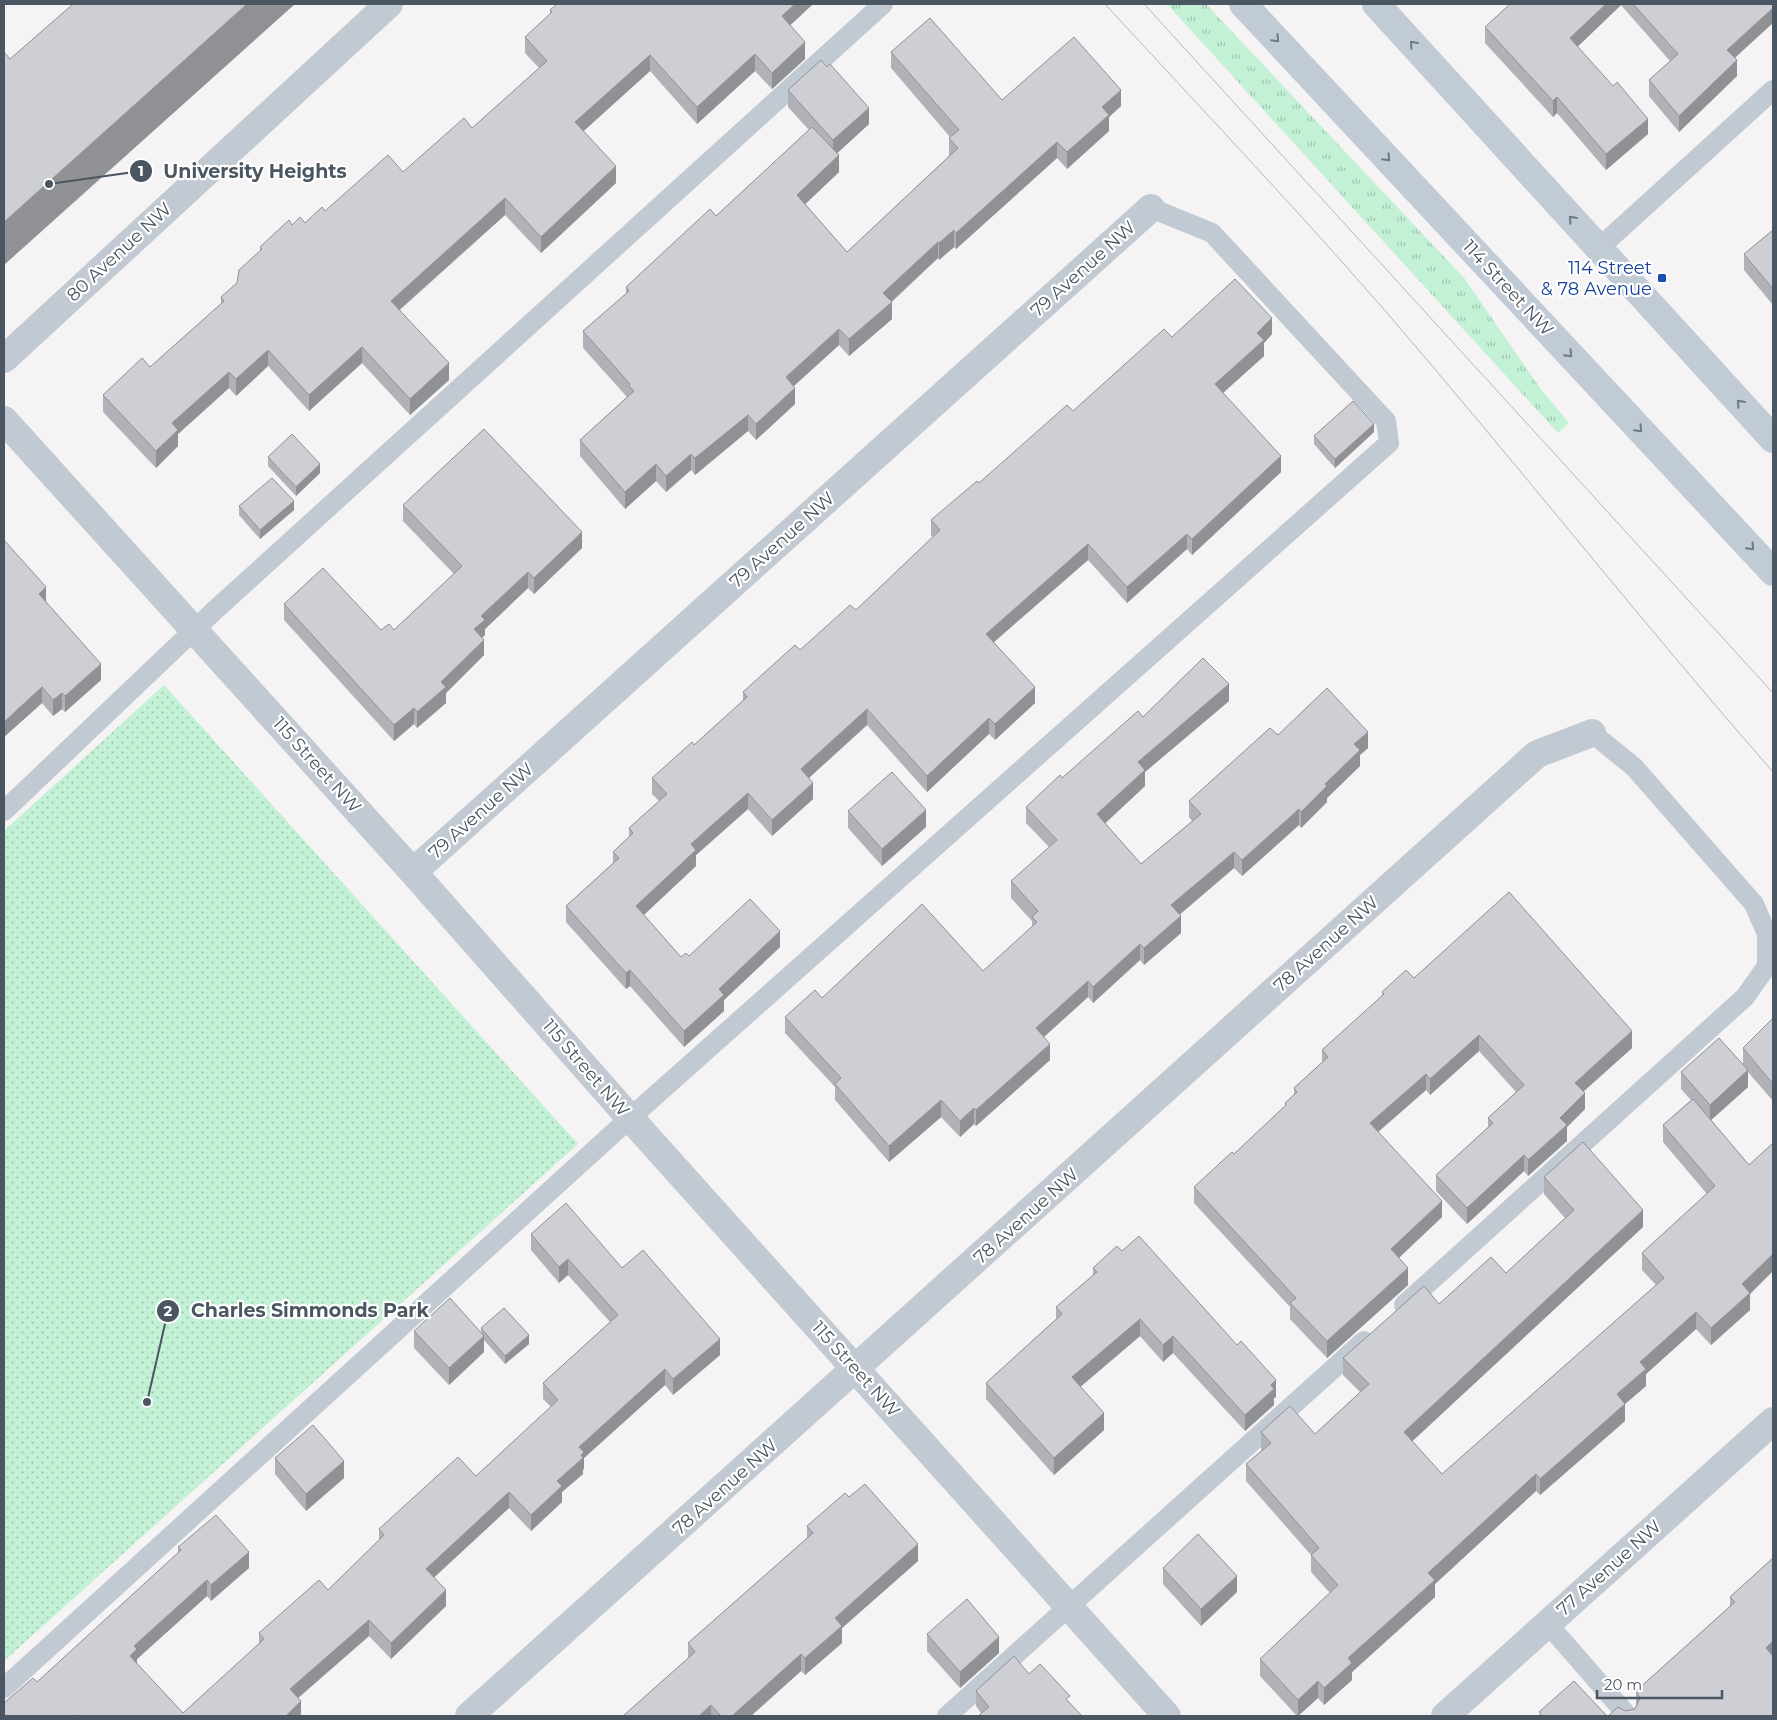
<svg xmlns="http://www.w3.org/2000/svg" width="1777" height="1720" viewBox="0 0 1777 1720" font-family="Montserrat,sans-serif">
	<style>
		.grass { fill: url(#grass-tufts) }
		.park { fill: url(#park-dots) }
		.lines { fill: none; stroke-linecap: round; stroke-linejoin: round }
		.lane { stroke: #c1cad2; stroke-width: 20 }
		.street { stroke: #c1cad2; stroke-width: 28 }
		.secondary { stroke: #c1cbd6; stroke-width: 28 }
		.tram { stroke: #b5b8bd; stroke-width: 1 }
		.wall { fill: #b0b2b7 }
		.shaded-wall { fill: #909195 }
		.building { fill: #cdcfd5; stroke: #909195 }
		.oneway { stroke: #6e7984 }
		.transit-dot { fill: #1a4fb4; stroke: #fff; stroke-width: 2 }
		.labels { text-anchor: middle; dominant-baseline: central; stroke-width: 4.5; stroke-linejoin: round; paint-order: stroke }
		.street-label { font-size: 18px; fill: #4a5661; stroke: #fff }
		.transit-label { font-size: 18px; fill: #164399; stroke: #fff; text-anchor: end }
		.leader { fill: none; stroke: #4a5661; stroke-width: 2 }
		.callout-dot { fill: #4a5661; stroke: #fff; stroke-width: 2 }
		.mark-label { font-size: 15px; text-anchor: middle; font-weight: bold; fill: #fff }
		.callout-label { font-size: 19px; text-anchor: middle; font-weight: bold; fill: #4a5661; stroke: #fff; stroke-width: 4.5; stroke-linejoin: round; paint-order: stroke }
	</style>
	<defs>
		<pattern id="grass-tufts" width="24" height="20" patternUnits="userSpaceOnUse" patternTransform="scale(1.25)"><rect width="24" height="20" fill="#c3f1d5"/><path d="M3 7l-1-3M5 7V3M7 7l1-3M15 17l-1-3M17 17v-4M19 17l1-3" fill="none" stroke="#a0c6b0"/></pattern>
		<pattern id="park-dots" width="8" height="8" patternUnits="userSpaceOnUse" patternTransform="scale(1.25)"><rect width="8" height="8" fill="#c3f1d5"/><path d="M2 2h.1M6 6h.1" fill="none" stroke="#a0c6b0" stroke-width="1.8" stroke-linecap="round"/></pattern>
	</defs>
	<rect width="100%" height="100%" fill="#f5f3f3"/>
	<path class="grass" d="M1167,4h39l259,275 75,109 29,35 -11,10z"/>
	<path class="park" d="M164,685l414,459 -574,517v-830z"/>
	<g class="lines">
		<g class="lane">
			<path d="M1599,248l174,-158"/>
			<path d="M4,811l210,-200 669,-607"/>
			<path d="M1404,1305l341,-308 22,-31v-32l-13,-30 -120,-137 -42,-34"/>
			<path d="M1547,1623l81,93"/>
			<path d="M4,1688l626,-570 759,-675 -3,-22 -174,-188 -61,-25"/>
			<path d="M947,1716l417,-375"/>
		</g>
		<g class="street">
			<path d="M4,359l385,-355"/>
			<path d="M4,420l409,452 217,246 537,598"/>
			<path d="M413,872l738,-664"/>
			<path d="M469,1716l1068,-962 55,-21"/>
			<path d="M1445,1716l328,-295"/>
		</g>
		<g class="secondary">
			<path d="M1243,4l530,568"/>
			<path d="M1376,4l397,435"/>
		</g>
		<g class="tram">
			<path d="M1105,4c92,100 186,199 276,302 133,154 258,313 392,466"/>
			<path d="M1144,4l629,689"/>
		</g>
	</g>
	<g class="wall">
		<path d="M813,4l-23,21 15,34 -33,30 -17,-18 -58,53 -47,-53 -67,60 33,52 -75,70 -36,-38 -105,95 49,70 -39,35 -48,-52 -53,48 -41,-45 -32,30 -7,-8 -51,46v12l-22,22 -53,-56v-17l47,-28 71,-63v-7l16,-14 23,-32v-4l32,-22 13,-2 20,-12 78,-39 69,-44 67,-60 -14,-15v-16l25,-23v-4z"/>
		<path d="M1510,4h263l-38,54 2,18 -58,56 -30,-36v-16l21,-19 -49,-56 -44,42 71,87 -42,36 -49,-57 -4,4 -68,-74v-16z"/>
		<path d="M891,52l111,48 119,6 -12,11v14l-42,38 -10,-11 -101,91 -2,-2 -15,13 -1,-2 -46,44v17l-43,37 -10,-11 -45,41 1,18 -39,36 -8,-9 -53,44 -4,-5 -25,22 -10,-11 -31,28 -45,-53v-16l47,-43 -44,-49v-17l43,-37v-7l90,-71 93,-86 -21,-23v-17l81,34 -32,29 2,19 -34,32 42,48 103,-97h-1v-17l1,-1 -59,-69z"/>
		<path d="M1773,230v75l-29,-35v-16z"/>
		<path d="M1272,334l-8,9v13l-41,37 58,79 -89,83 -5,-6 -60,54 -39,-43 -94,82 41,61 -40,37 -6,-6 -62,58 -60,-67 -58,53 4,21 -41,37 -24,-27 -52,46v11l-52,49 37,42 99,-10 -56,53v11l-40,36 -54,-61 -4,3 -60,-67v-16l47,-43v-11l16,-15v-9l30,-27 -7,-7v-16l42,-33 49,-44v-9l113,-82 77,-73 -2,-1v-16l142,-109 99,-74z"/>
		<path d="M1374,432l-39,36 -21,-24v-8z"/>
		<path d="M268,457l52,16 -24,23 -28,-30z"/>
		<path d="M403,505l179,43 -48,46 -6,-6 -43,41v6l-3,3 2,17 -38,38v10l-29,25 -3,-4 -20,17 -110,-121v-16l97,26h13l60,-56 -51,-53z"/>
		<path d="M239,506l55,4 -34,29 -21,-24z"/>
		<path d="M46,602l55,78 -36,32 -3,-3 -9,7 -11,-13 -38,34z"/>
		<path d="M1229,701l-84,71v14l-40,37 36,41 51,-43 -3,-4v-16l89,-66 90,13 -8,7v11l-33,32v4l-26,26 -2,-3 -57,51 -8,-8 -54,46 1,19 -37,32 -4,-5 -47,43 -5,-6 -44,40 6,23 -74,66 -2,-2 -14,13 -19,-20 -52,45 -54,-62v-13l-50,-54v-16l37,-19 161,-27 49,-44v-6l-21,-23v-17l38,-34 -23,-24v-16l117,-90z"/>
		<path d="M848,811l78,16 -44,39 -34,-38z"/>
		<path d="M1414,978l218,70 -48,43 1,18 -18,18v14l-39,35 -4,-5 -57,53 -31,-33v-16l52,-48v-9l28,-26 -37,-41 -49,44 -4,-5 -48,42 64,85 -43,41 9,27 -81,73 -37,-39v-12l-96,-104v-16l40,-33 51,-48v-3l9,-8v-7l28,-26v-12l60,-53v-5z"/>
		<path d="M1773,1018v83l-25,-29v15l-37,33 38,45 24,-22v128l-23,23v16l-39,35 -15,-16 -50,45v12l-21,18v17l-85,74 -4,-4 -101,93v13l-83,75v8l-28,25 -6,-7 -20,18h-1l-37,-40v-17l70,-66 -19,-21v-17l-65,-74v-17l16,-14 -1,-1v-17l54,2 45,-42 -17,-17v-17l96,-54 67,-31 59,-55 -21,-24v-17l99,50 -231,214 30,33 214,-189 -14,-15v-17l65,-59 -44,-52v-17l28,-25 -10,-11v-17l62,-8v-16z"/>
		<path d="M531,1234l91,34 98,87 -47,40 -8,-10 -81,73v10l-1,2v4l-21,18v10l-31,29 -22,-23 -75,69 12,29 -55,53 -22,-23 -71,62 3,18h-297l174,-163v-6l71,21 -38,33 -4,-5 -70,63v5l46,49 76,-69v-11l69,-43 51,-49v-12l97,-53 75,-69 -8,-8v-16l67,-61 -42,-47 -9,8 -28,-33z"/>
		<path d="M1122,1251l154,146 -2,1v7l-29,26 -72,-78 -10,9 -23,-26 -60,51 24,43 -50,45 -68,-76v-16l70,-64v-12l37,-32v-7z"/>
		<path d="M481,1328l48,16 -24,20 -21,-24v12l-35,33 -35,-37v-17l67,2z"/>
		<path d="M275,1458l69,20 -38,33 -31,-37z"/>
		<path d="M849,1497l69,64 -76,67v15l-37,32 -4,-4 -50,45h-128l65,-58v-15l119,-105v-12z"/>
		<path d="M1773,1558v158l-148,-5 10,-2 1,-2v-16l94,-85v-9z"/>
		<path d="M1163,1568l74,24 -36,34 -38,-42z"/>
		<path d="M927,1634l72,19 -39,35 -33,-37z"/>
		<path d="M1029,1674l41,22 -89,17 -5,-7v-15z"/>
	</g>
	<g class="shaded-wall">
		<path d="M247,4h48l-291,261v-43z"/>
		<path d="M795,4h18l-31,29v-17z"/>
		<path d="M1606,4h15v1l-51,49v-16z"/>
		<path d="M1773,8v15l-46,42v-15z"/>
		<path d="M805,42v17l-33,30v-16z"/>
		<path d="M755,54v17l-58,53v-17z"/>
		<path d="M650,55v16l-75,68v-17z"/>
		<path d="M1737,60v16l-58,56v-16z"/>
		<path d="M1121,90v16l-12,11v14l-42,38v-17l35,-45z"/>
		<path d="M1557,97v16l-4,4v-16z"/>
		<path d="M869,108v16l-36,33v-17z"/>
		<path d="M1648,119v15l-42,36v-16z"/>
		<path d="M1057,142v16l-101,91v-16z"/>
		<path d="M839,155v17l-42,40v-17z"/>
		<path d="M616,166v17l-75,70v-16z"/>
		<path d="M505,198v17l-114,102v-16z"/>
		<path d="M954,230v17l-15,13v-17z"/>
		<path d="M938,242v16l-53,49 7,-5v17l-43,37v-17l34,-46z"/>
		<path d="M1272,318v16l-8,9v13l-49,44v-16l42,-51z"/>
		<path d="M839,329v16l-53,48v-16z"/>
		<path d="M362,347v16l-53,48v-16z"/>
		<path d="M268,350v16l-32,30v-17z"/>
		<path d="M449,363v17l-39,35v-16z"/>
		<path d="M229,372v16l-51,46v12l-22,22v-17l16,-28z"/>
		<path d="M795,388v16l-39,36v-16z"/>
		<path d="M748,415v16l-53,44v-17z"/>
		<path d="M1374,424v8l-39,36v-9z"/>
		<path d="M691,454v16l-25,22v-16z"/>
		<path d="M1281,456v16l-89,83v-16z"/>
		<path d="M320,464v9l-24,23v-9z"/>
		<path d="M656,464v17l-31,28v-17z"/>
		<path d="M294,501v9l-34,29v-9z"/>
		<path d="M582,532v16l-48,46v-16z"/>
		<path d="M1187,534v15l-60,54v-16z"/>
		<path d="M1088,544v16l-102,89v-15z"/>
		<path d="M528,572v16l-43,41v6l-11,10v-16l7,-13z"/>
		<path d="M46,587v16l-7,-9z"/>
		<path d="M484,640v15l-38,38v10l-29,25v-16l24,-30z"/>
		<path d="M101,664v16l-36,32v-16z"/>
		<path d="M1229,684v17l-84,71v14l-48,45v-17l41,-52z"/>
		<path d="M42,687v16l-38,34v-15z"/>
		<path d="M1035,687v16l-40,37v-16z"/>
		<path d="M62,693v16l-9,7v-16z"/>
		<path d="M414,708v16l-20,17v-16z"/>
		<path d="M867,709v16l-66,60v-16z"/>
		<path d="M989,718v16l-62,58v-16z"/>
		<path d="M1368,732v16l-8,7v11l-33,32v4l-26,26v-16l24,-28 29,-40z"/>
		<path d="M813,783v16l-41,37v-16z"/>
		<path d="M748,793v16l-52,46v11l-60,56v-16l55,-62z"/>
		<path d="M1299,809v16l-57,51v-16z"/>
		<path d="M926,810v17l-44,39v-17z"/>
		<path d="M1234,852v16l-63,54v-17z"/>
		<path d="M1181,916v17l-37,32v-17z"/>
		<path d="M780,931v16l-56,53v11l-40,36v-16l35,-42z"/>
		<path d="M1140,944v16l-47,43v-16z"/>
		<path d="M630,970v16l-4,3v-16z"/>
		<path d="M1088,981v16l-52,47v-16z"/>
		<path d="M1632,1031v17l-57,51v-16z"/>
		<path d="M1479,1035v16l-49,44v-16z"/>
		<path d="M1050,1044v16l-74,66v-16z"/>
		<path d="M1748,1070v17l-38,34v-16z"/>
		<path d="M1426,1074v16l-56,49v-16z"/>
		<path d="M1585,1093v16l-18,18v14l-39,35v-16l32,-42z"/>
		<path d="M941,1100v17l-52,45v-16z"/>
		<path d="M974,1108v16l-14,13v-16z"/>
		<path d="M1524,1155v16l-57,53v-16z"/>
		<path d="M1442,1201v16l-51,48v-16z"/>
		<path d="M1643,1210v17l-239,222v-17z"/>
		<path d="M1773,1254v17l-23,23v16l-39,35v-17l31,-44z"/>
		<path d="M568,1259v16l-9,8v-16z"/>
		<path d="M1408,1268v17l-81,73v-17z"/>
		<path d="M1696,1312v17l-50,45v12l-21,18v17l-85,74v-16l77,-85 23,-32z"/>
		<path d="M1140,1319v17l-68,58v-17z"/>
		<path d="M529,1335v9l-24,20v-8z"/>
		<path d="M484,1336v16l-35,33v-17z"/>
		<path d="M1173,1336v17l-10,9v-17z"/>
		<path d="M720,1339v16l-47,40v-16z"/>
		<path d="M665,1369v16l-81,73v10l-1,2v4l-21,18v10l-31,29v-16l26,-34 22,-34z"/>
		<path d="M1276,1380v17l-2,1v7l-29,26v-16l26,-30z"/>
		<path d="M1104,1413v17l-50,45v-17z"/>
		<path d="M344,1461v17l-38,33v-17z"/>
		<path d="M1536,1474v17l-101,93v13l-83,75v8l-28,25v-17l24,-30 80,-85z"/>
		<path d="M509,1492v16l-83,77v-16z"/>
		<path d="M918,1544v17l-76,67v15l-37,32v-17l30,-40z"/>
		<path d="M249,1552v16l-38,33v-16z"/>
		<path d="M1237,1576v16l-36,34v-17z"/>
		<path d="M207,1580v16l-70,63v6l-7,-9 4,-10z"/>
		<path d="M446,1590v16l-55,53v-16z"/>
		<path d="M369,1620v16l-79,69v-16z"/>
		<path d="M999,1637v16l-39,35v-16z"/>
		<path d="M1773,1641v16l-7,-9z"/>
		<path d="M801,1654v17l-50,45h-19z"/>
		<path d="M1318,1681v17l-20,18v-16z"/>
		<path d="M301,1701v15h-15z"/>
		<path d="M711,1705v11h-12z"/>
	</g>
	<g class="building">
		<path d="M73,4h174l-243,218v-170l6,7z"/>
		<path d="M557,4h238l-13,12 23,26 -33,31 -17,-19 -58,53 -47,-52 -75,67 41,44 -75,71 -36,-39 -114,103 58,62 -39,36 -48,-52 -53,48 -41,-45 -32,29 -7,-7 -57,51 6,7 -22,21 -53,-56 39,-37 8,9 74,-66 -3,-4 16,-14 2,-13 23,-21 -2,-2 29,-27 3,5 8,-8 5,6 17,-16 3,4 63,-56 15,17 61,-54 8,10 75,-67 -22,-24 27,-25 -2,-2z"/>
		<path d="M1510,4h96l-36,34 43,48 4,-4 31,37 -42,35 -49,-57 -4,4 -68,-74z"/>
		<path d="M1633,4h140v4l-46,42 10,10 -58,56 -30,-36 29,-26z"/>
		<path d="M930,18l72,82 72,-63 47,53 -19,17 7,8 -42,37 -10,-10 -101,91 -2,-3 -15,13 -1,-1 -55,51 9,9 -43,37 -10,-10 -53,48 9,11 -39,36 -8,-9 -53,43 -4,-4 -25,22 -10,-12 -31,28 -45,-52 54,-49 -5,-5 1,-2 -47,-53 46,-40 -3,-4 84,-78 6,7 96,-89 27,28 -42,40 50,57 111,-104 -9,-10 10,-8 -68,-78z"/>
		<path d="M821,60l6,7 3,-3 39,44 -36,32 -45,-50z"/>
		<path d="M1773,230v59l-29,-35z"/>
		<path d="M1235,279l37,39 -15,15 7,7 -49,44 66,72 -89,83 -5,-5 -60,53 -39,-43 -102,90 49,53 -40,37 -6,-6 -62,58 -60,-67 -66,60 12,14 -41,37 -24,-27 -57,51 5,6 -60,56 45,51 5,-4 3,3 61,-57 30,32 -61,58 5,6 -40,36 -54,-61 -4,3 -60,-67 53,-48 -6,-6 20,-19 -4,-5 38,-34 -15,-16 40,-36 2,3 53,-48 -4,-5 52,-47 5,5 50,-45 6,5 84,-80 -9,-10 46,-39 2,2 88,-78 6,6 91,-82 8,8z"/>
		<path d="M1353,401l21,23 -39,35 -21,-23z"/>
		<path d="M484,429l98,103 -48,46 -6,-6 -47,44 4,4 -11,9 10,11 -43,42 5,5 -29,25 -3,-4 -20,17 -110,-121 39,-36 58,62 8,-6 5,6 68,-64 -59,-61z"/>
		<path d="M292,434l28,30 -24,23 -28,-30z"/>
		<path d="M272,478l22,23 -34,29 -21,-24z"/>
		<path d="M4,540l42,47 -7,7 62,70 -36,32 -3,-3 -9,7 -11,-13 -38,35z"/>
		<path d="M1203,658l26,26 -91,78 7,8 -48,44 44,50 60,-50 -12,-13 81,-73 8,7 49,-47 41,44 -14,12 6,6 -35,34 2,2 -26,26 -2,-3 -57,51 -8,-8 -63,53 10,11 -37,32 -4,-4 -47,43 -5,-6 -52,47 14,16 -74,66 -2,-2 -14,13 -19,-21 -52,46 -54,-62 6,-6 -56,-61 30,-27 7,8 100,-94 61,67 54,-49 -5,-5 6,-6 -27,-30 46,-41 -31,-33 34,-32 2,3 76,-67 5,6z"/>
		<path d="M892,772l34,38 -44,39 -34,-38z"/>
		<path d="M1509,892l123,139 -57,52 10,10 -25,25 7,7 -39,35 -4,-5 -57,53 -31,-33 57,-52 -5,-5 36,-33 -45,-50 -49,44 -4,-5 -56,49 72,78 -51,48 17,19 -81,73 -37,-38 6,-5 -102,-111 38,-35 2,2 52,-49 -1,-2 12,-11 -3,-4 34,-31 -6,-7 62,-56 -2,-2 24,-22 8,8z"/>
		<path d="M1773,1018v66l-30,-36z"/>
		<path d="M1719,1038l29,32 -38,35 -29,-33z"/>
		<path d="M1693,1099l56,66 24,-22v111l-31,30 8,9 -39,35 -15,-16 -56,50 6,7 -29,25 8,10 -85,75 -4,-5 -108,99 7,7 -87,78 4,5 -28,25 -6,-7 -20,19 -38,-41 78,-74 -27,-30 8,-7 -73,-84 25,-21 -10,-11 29,-26 25,28 54,-50 -26,-26 81,-72 15,18 52,-47 15,16 68,-63 -30,-33 39,-35 60,68 -239,222 38,42 222,-196 -22,-25 73,-67 -52,-61z"/>
		<path d="M566,1203l56,65 21,-18 77,89 -47,40 -8,-10 -86,78 5,5 -3,3 2,3 -26,23 5,5 -31,29 -22,-23 -83,77 20,21 -55,53 -22,-23 -79,69 11,12 -15,15h-211l-2,-1 -2,1h-67v-13l29,-25 4,4 144,-132 -3,-3 38,-32 33,37 -38,33 -4,-5 -73,66 3,3 -7,7 53,57 81,-74 -5,-6 60,-53 9,10 56,-55 -5,-6 79,-72 18,19 82,-76 -15,-17 75,-68 -50,-56 -9,8 -28,-33z"/>
		<path d="M1139,1236l98,109 4,-4 35,39 -5,5 3,4 -29,26 -72,-79 -10,9 -23,-26 -68,58 32,36 -50,45 -68,-75 76,-69 -6,-7 41,-35 -4,-4 24,-22 5,5z"/>
		<path d="M450,1298l34,38 -35,32 -35,-37z"/>
		<path d="M504,1308l25,27 -24,21 -24,-28z"/>
		<path d="M313,1425l31,36 -38,33 -31,-36z"/>
		<path d="M865,1484l53,60 -83,74 7,8 -37,32 -4,-4 -69,62h-11l-10,-11 -12,11h-76l72,-64 -7,-9 125,-110 -6,-7 38,-33 4,4z"/>
		<path d="M1198,1534l39,42 -36,33 -38,-41z"/>
		<path d="M1773,1558v83l-7,7 7,8v1l-1,2 1,2v55h-165l10,-9 7,4 10,-2 5,-11 -4,-7 99,-89 -5,-5z"/>
		<path d="M967,1599l32,38 -39,35 -33,-38z"/>
		<path d="M1014,1656l15,18 11,-10 30,32 -4,3 16,17h-104l11,-9 -13,-16z"/>
		<path d="M1574,1681l33,35h-69l3,-2 -2,-2z"/>
	</g>
	<defs><path id="oneway-chevron" d="M-2-3.5L2.5 0L-2 3.5" fill="none" stroke-width="1.6" stroke-linecap="round" stroke-linejoin="round" transform="scale(1.25)"/></defs>
	<g class="oneway">
		<use href="#oneway-chevron" transform="translate(1276 39) rotate(47)"/>
		<use href="#oneway-chevron" transform="translate(1413 44) rotate(-132)"/>
		<use href="#oneway-chevron" transform="translate(1387 158) rotate(47)"/>
		<use href="#oneway-chevron" transform="translate(1572 219) rotate(-132)"/>
		<use href="#oneway-chevron" transform="translate(1569 354) rotate(47)"/>
		<use href="#oneway-chevron" transform="translate(1740 403) rotate(-132)"/>
		<use href="#oneway-chevron" transform="translate(1639 429) rotate(47)"/>
		<use href="#oneway-chevron" transform="translate(1751 547) rotate(47)"/>
	</g>
	<rect class="transit-dot" x="1657" y="273" width="10" height="10" rx="2.5"/>
	<g class="labels">
		<g class="street-label">
			<text transform="translate(119 252) rotate(-43)">80 Avenue NW</text>
			<text transform="translate(1083 269) rotate(-42)">79 Avenue NW</text>
			<text transform="translate(1508 288) rotate(47)">114 Street NW</text>
			<text transform="translate(782 540) rotate(-42)">79 Avenue NW</text>
			<text transform="translate(317 765) rotate(48)">115 Street NW</text>
			<text transform="translate(481 811) rotate(-42)">79 Avenue NW</text>
			<text transform="translate(1326 944) rotate(-42)">78 Avenue NW</text>
			<text transform="translate(586 1068) rotate(49)">115 Street NW</text>
			<text transform="translate(1026 1216) rotate(-42)">78 Avenue NW</text>
			<text transform="translate(856 1369) rotate(48)">115 Street NW</text>
			<text transform="translate(725 1487) rotate(-42)">78 Avenue NW</text>
			<text transform="translate(1609 1568) rotate(-42)">77 Avenue NW</text>
		</g>
		<g class="transit-label">
			<text x="1652" y="268">114 Street<tspan x="1652" dy="21">&amp; 78 Avenue</tspan></text>
		</g>
	</g>
	<path class="leader" d="M49 184L141 171M147 1402L168 1311"/>
	<g class="callout-dot">
		<circle cx="49" cy="184" r="5"/>
		<circle cx="147" cy="1402" r="5"/>
		<circle cx="141" cy="171" r="12"/>
		<circle cx="168" cy="1311" r="12"/>
	</g>
	<g class="mark-label">
		<text x="141" y="176">1</text>
		<text x="168" y="1316">2</text>
	</g>
	<g class="callout-label">
		<text x="255" y="178">University Heights</text>
		<text x="310" y="1317">Charles Simmonds Park</text>
	</g>
	<rect width="1777" height="1720" fill="none" stroke="#4a5661" stroke-width="10"/>
	<path d="M1597 1690v8h125v-8" fill="none" stroke="#4a5661" stroke-width="2.5"/>
	<text x="1604" y="1690" font-size="15" fill="#4a5661" stroke="#ffffff" stroke-width="4" paint-order="stroke">20 m</text>
</svg>
